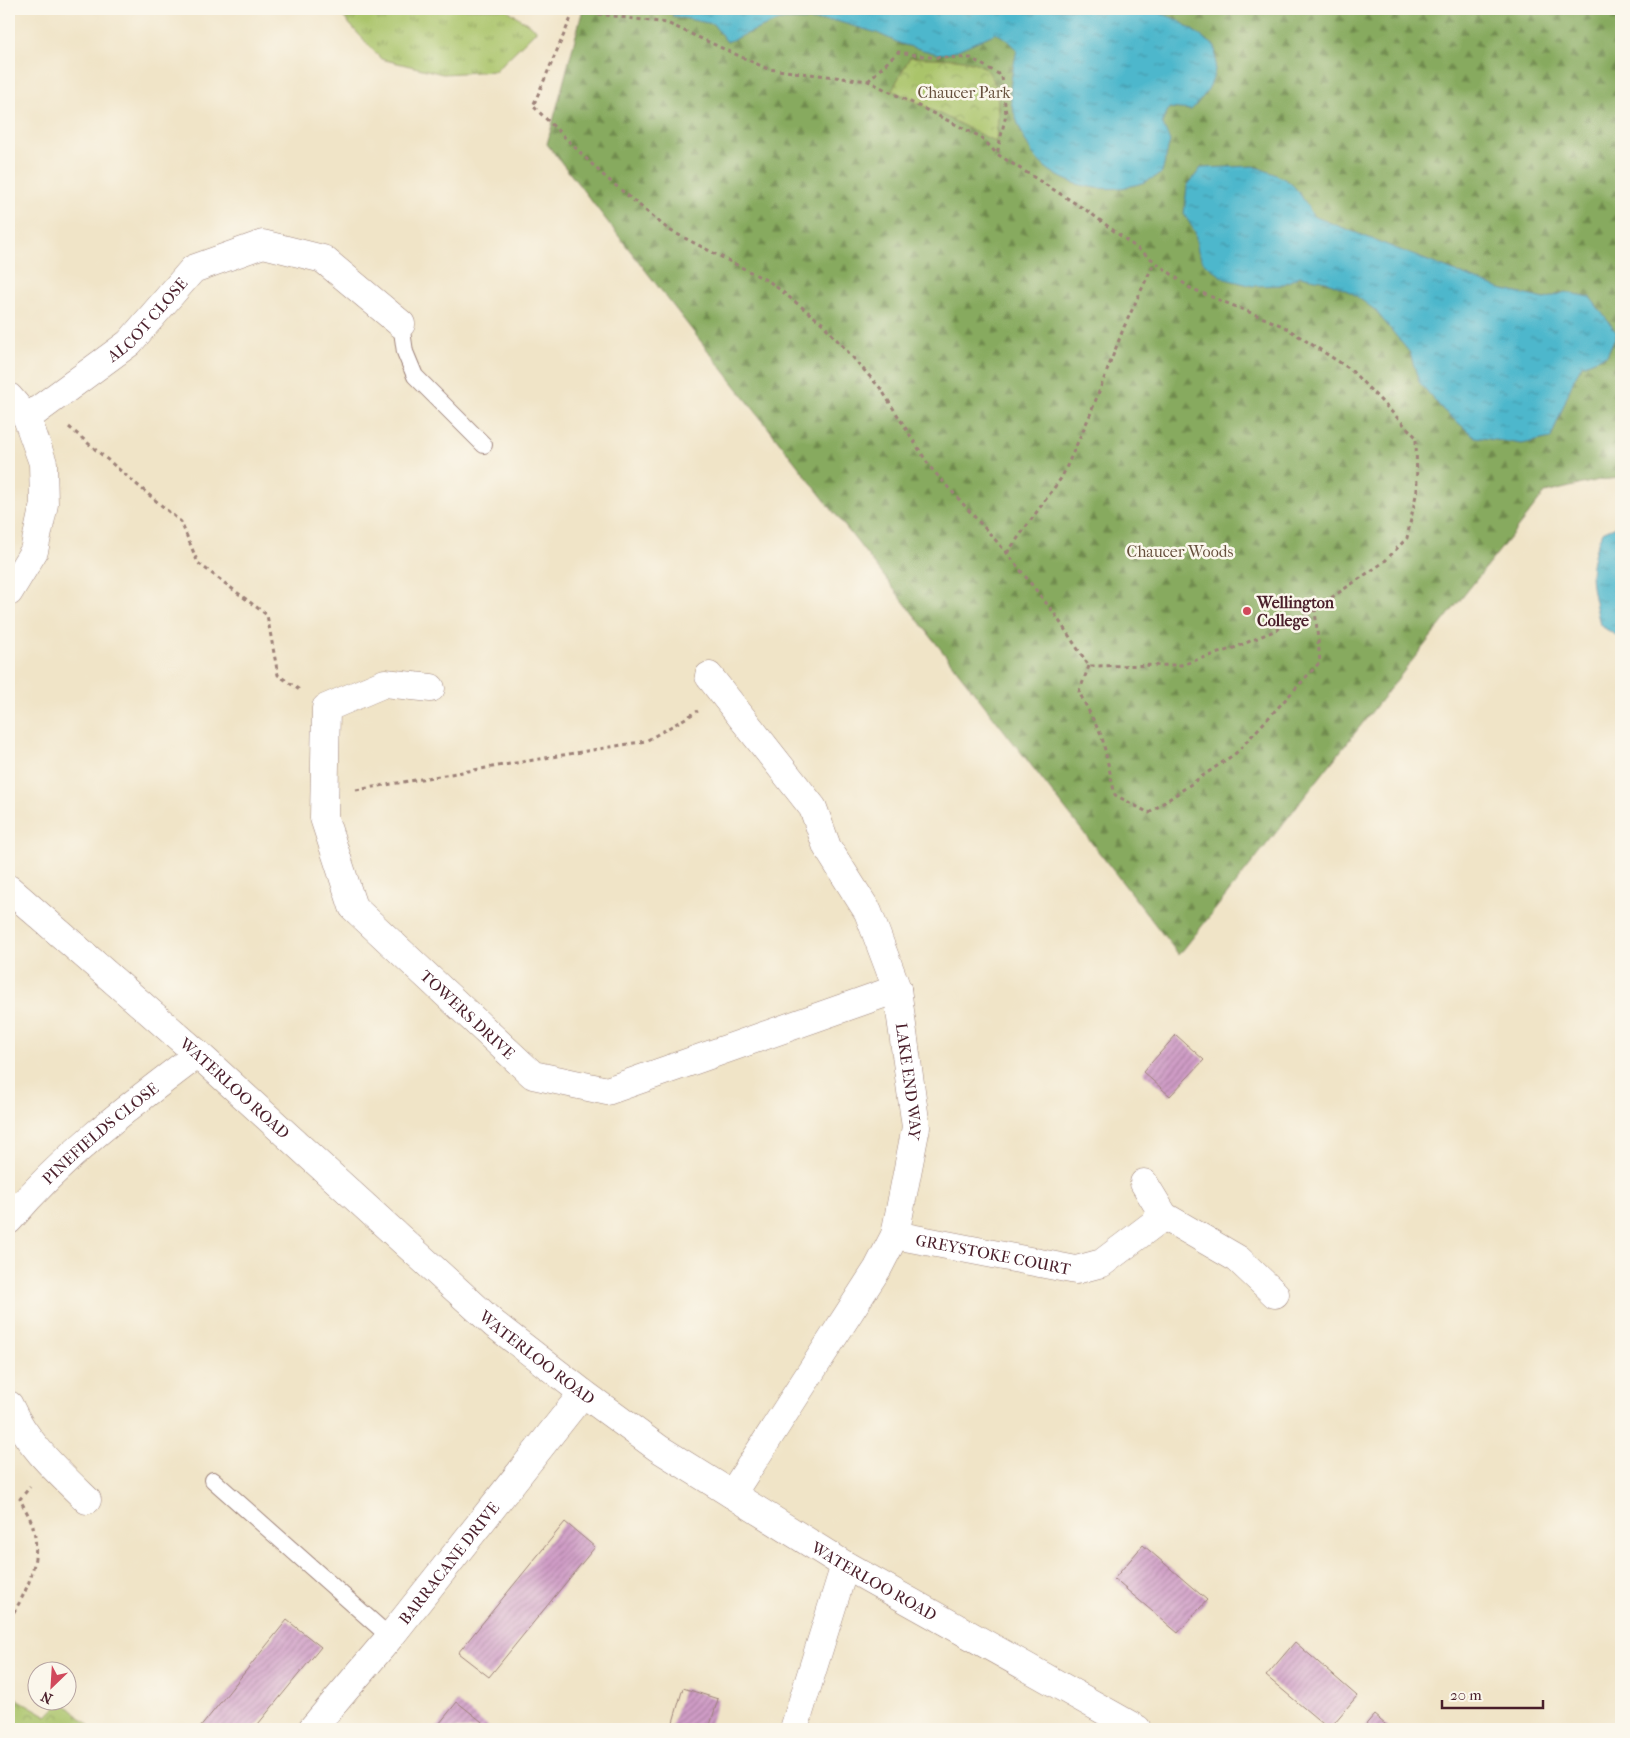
<svg xmlns="http://www.w3.org/2000/svg" width="1630" height="1738" viewBox="0 0 1630 1738" font-family="'IM FELL French Canon',serif">
	<style>
		.grass { fill: url(#grass-tufts); stroke: #7a724a }
		.forest { fill: url(#forest-firs); stroke: #686444 }
		.park { fill: url(#park-crowns); stroke: #7a724a }
		.water { fill: url(#water-ripples); stroke: #4c6b7c }
		.building { fill: url(#building-hatch) }
		.lines { fill: none; stroke-linecap: round; stroke-linejoin: round }
		.service-casing { stroke: #9d8279; stroke-width: 18 }
		.minor-casing { stroke: #9d8279; stroke-width: 29 }
		.tertiary-casing { stroke: #9d8279; stroke-width: 29 }
		.path { stroke: #9d8279; stroke-width: 3; stroke-dasharray: 4 4; stroke-linecap: butt }
		.service { stroke: #fff; stroke-width: 16 }
		.minor { stroke: #fff; stroke-width: 28 }
		.tertiary { stroke: #fff; stroke-width: 28 }
		.poi-dot { fill: #d1495b; stroke: #fbf7ec; stroke-width: 2 }
		.labels { text-anchor: middle; dominant-baseline: central; stroke-width: 5; stroke-linejoin: round; paint-order: stroke }
		.park-label { font-size: 16px; fill: #67513e; stroke: #fbf7ec }
		.street-label { font-size: 16px; fill: #4a1f2b; stroke: #fbf7ec }
		.poi-label { font-size: 16px; font-weight: bold; fill: #4a1f2b; stroke: #fbf7ec; text-anchor: start }
	</style>
	<defs>
		<pattern id="grass-tufts" width="24" height="20" patternUnits="userSpaceOnUse" patternTransform="scale(1.25)"><rect width="24" height="20" fill="#aac46a"/><path d="M3 7l-1-3M5 7V3M7 7l1-3M15 17l-1-3M17 17v-4M19 17l1-3" fill="none" stroke="#8c9f57"/></pattern>
		<pattern id="forest-firs" width="22" height="20" patternUnits="userSpaceOnUse" patternTransform="scale(1.25)"><rect width="22" height="20" fill="#87aa5e"/><path d="M5 1l3.5 6h-7zM16 11l3.5 6h-7z" fill="#708a4e"/></pattern>
		<pattern id="park-crowns" width="20" height="18" patternUnits="userSpaceOnUse" patternTransform="scale(1.25)"><rect width="20" height="18" fill="#aac46a"/><path d="M2 6a3 3 0 1 1 6 0M12 15a3 3 0 1 1 6 0" fill="none" stroke="#8c9f57"/></pattern>
		<pattern id="water-ripples" width="26" height="14" patternUnits="userSpaceOnUse" patternTransform="scale(1.25)"><rect width="26" height="14" fill="#4eb7cc"/><path d="M2 4q2-2 4 0t4 0M15 11q2-2 4 0t4 0" fill="none" stroke="#4394a6"/></pattern>
		<pattern id="building-hatch" width="6" height="6" patternUnits="userSpaceOnUse" patternTransform="scale(1.25)"><rect width="6" height="6" fill="#cf9cc6"/><path d="M-1 1l2-2M0 6l6-6M5 7l2-2" fill="none" stroke="#aa7fa1"/></pattern>
	</defs>
	<rect width="100%" height="100%" fill="#fbf7ec"/>
	<filter id="ink" filterUnits="userSpaceOnUse"><feTurbulence type="fractalNoise" baseFrequency=".02" numOctaves="2"/><feDisplacementMap in="SourceGraphic" scale="10" xChannelSelector="R" yChannelSelector="G"/><feConvolveMatrix kernelMatrix="1 2 1 2 8 2 1 2 1" color-interpolation-filters="sRGB"/></filter>
	<filter id="wash" filterUnits="userSpaceOnUse"><feTurbulence type="fractalNoise" baseFrequency=".0096" numOctaves="4" result="noise"/><feDisplacementMap in="SourceGraphic" scale="20" xChannelSelector="R" yChannelSelector="G"/><feGaussianBlur stdDeviation="1.12" result="paint"/><feColorMatrix in="noise" values="0 0 0 0 0 0 0 0 0 0 0 0 0 0 0 0 0 1.4 0 .05"/><feComposite in="paint" operator="in"/></filter>
	<g filter="url(#wash)">
		<rect width="100%" height="100%" fill="#f0e4c7"/>
		<path class="grass" d="M336,9h170l31,21 -42,41 -52,3 -62,-15z"/>
		<path class="forest" d="M583,9h1038v469l-22,2 -54,13 -366,462 -632,-811z"/>
		<g class="park">
			<path d="M910,57c19,2 40,0 58,4 38,7 30,52 28,81l-104,-52z"/>
			<path d="M9,1694l38,22 15,-15 31,28h-84z"/>
		</g>
		<g class="water">
			<path d="M675,9h476l27,11 37,26c3,29 -3,43 -24,64l-22,-2 -7,15 8,18 -8,32c-37,25 -96,20 -126,-15 -11,-13 -19,-36 -24,-52 -5,-17 2,-40 5,-57l-12,-11 -9,-5 -45,20 -13,1 -37,-10 -24,-11 -41,-12 -56,-1 -53,22 -14,-18 -41,-8z"/>
			<path d="M1254,166c38,15 39,14 59,50l187,73 45,10 20,-7 25,5 27,36 -10,22 -25,10 -9,16 -22,57 -29,6 -47,-7 -32,-27 -24,-28 -9,-29 -35,-43 -23,-17 -26,-12 -26,-5 -18,9 -29,1 -28,-7 -21,-16 -6,-11 -3,-20 -11,-18 3,-28 14,-18z"/>
			<path d="M1621,524v115l-21,-14c-9,-43 -15,-51 2,-93z"/>
		</g>
		<g id="blocks">
			<g class="building">
				<path d="M1176,1035l28,25 -34,36 -27,-24z"/>
				<path d="M565,1522l30,25 -106,130 -31,-24z"/>
				<path d="M1143,1545l64,55 -29,33 -64,-54z"/>
				<path d="M287,1620l34,27 -67,82h-55z"/>
				<path d="M1295,1642l62,54 -28,33 -63,-53z"/>
				<path d="M683,1688l35,11 -9,30h-38z"/>
				<path d="M457,1702l34,27h-56z"/>
				<path d="M1374,1715l17,14h-29z"/>
			</g>
		</g>
	</g>
	<g filter="url(#ink)">
		<use href="#blocks" fill-opacity="0" stroke="#9d8279" stroke-width="1"/>
		<g class="lines">
			<g class="service-casing">
				<g id="service">
					<path d="M401,324l4,28 10,24 69,69"/>
					<path d="M213,1480l177,157"/>
				</g>
			</g>
			<g class="minor-casing">
				<g id="minor">
					<path d="M9,397l18,21 16,45 1,41 -10,47 -25,41"/>
					<path id="s1" d="M27,418l102,-75 64,-74 70,-25 60,15 78,65"/>
					<path id="s2" d="M709,676l104,132 14,39 41,65 29,77 19,138 -21,108 -17,33 -146,226"/>
					<path id="s3" d="M431,688l-46,-5 -59,25 -2,110 29,89 180,168 74,16 290,-102"/>
					<path d="M1144,1183l20,33 74,43 37,35"/>
					<path id="s4" d="M9,1220c57,-67 119,-113 189,-166"/>
					<path id="s5" d="M895,1235l181,35 26,-7 62,-47"/>
					<path d="M9,1405c16,37 50,68 78,95"/>
					<path id="s6" d="M312,1729l78,-92 193,-244"/>
				</g>
			</g>
			<g class="tertiary-casing">
				<g id="tertiary">
					<path id="s7" d="M9,889l189,165 296,270 89,69 75,55 187,117 292,164"/>
					<path d="M794,1729l51,-164"/>
				</g>
			</g>
			<g class="path">
				<path d="M574,11l93,12 101,46 100,12 113,56 16,17 92,58 101,76 93,38 67,43 66,68 1,53 -10,48 -23,24 -87,59 -63,27 -53,17 -92,1 -35,-53 -47,-60 -77,-86 -49,-78 -59,-66 -52,-41 -101,-52 -66,-55 -70,-69z"/>
				<path d="M868,81l30,-29 32,5 41,1 31,18 4,38 -9,40"/>
				<path d="M69,427l112,95 17,41 69,52 11,60 23,16"/>
				<path d="M1007,553l55,-76 28,-62 34,-88 30,-64"/>
				<path d="M1089,666l-10,26 23,45 13,58 34,18 87,-60 84,-91 -5,-53"/>
				<path d="M356,790l290,-49 52,-30"/>
				<path d="M9,1619c18,-25 33,-61 24,-92 -2,-9 -9,-19 -13,-28l10,-12"/>
			</g>
			<use href="#service" class="service"/>
			<use href="#minor" class="minor"/>
			<use href="#tertiary" class="tertiary"/>
		</g>
	</g>
	<circle class="poi-dot" cx="1247" cy="611" r="5"/>
	<g class="labels">
		<g class="park-label">
			<text x="964" y="92">Chaucer Park</text>
			<text x="1180" y="551">Chaucer Woods</text>
		</g>
		<g class="street-label">
			<text stroke="none"><textPath href="#s1" startOffset="156">ALCOT CLOSE</textPath></text>
			<text stroke="none"><textPath href="#s3" startOffset="471">TOWERS DRIVE</textPath></text>
			<text stroke="none"><textPath href="#s2" startOffset="462">LAKE END WAY</textPath></text>
			<text stroke="none"><textPath href="#s7" startOffset="301">WATERLOO ROAD</textPath></text>
			<text stroke="none"><textPath href="#s4" startOffset="126">PINEFIELDS CLOSE</textPath></text>
			<text stroke="none"><textPath href="#s5" startOffset="100">GREYSTOKE COURT</textPath></text>
			<text stroke="none"><textPath href="#s7" startOffset="706">WATERLOO ROAD</textPath></text>
			<text stroke="none"><textPath href="#s6" startOffset="215">BARRACANE DRIVE</textPath></text>
			<text stroke="none"><textPath href="#s7" startOffset="1111">WATERLOO ROAD</textPath></text>
		</g>
		<g class="poi-label">
			<text x="1257" y="602">Wellington<tspan x="1257" dy="18">College</tspan></text>
		</g>
	</g>
	<rect width="1630" height="1738" fill="none" stroke="#fbf7ec" stroke-width="30"/>
	<g transform="translate(52 1686) rotate(205)"><circle r="24" fill="#fbf7ec" stroke="#b4a19f"/>
	<path d="M0-4L9 19L0 12L-9 19Z" fill="#d1495b"/>
	<text y="-8" font-size="14" font-weight="bold" text-anchor="middle" fill="#4a1f2b">N</text>
	</g>
	<path d="M1442 1700v8h101v-8" fill="none" stroke="#4a1f2b" stroke-width="2.5"/>
	<text x="1450" y="1700" font-size="15" fill="#4a1f2b" stroke="#fbf7ec" stroke-width="4" paint-order="stroke">20 m</text>
</svg>
